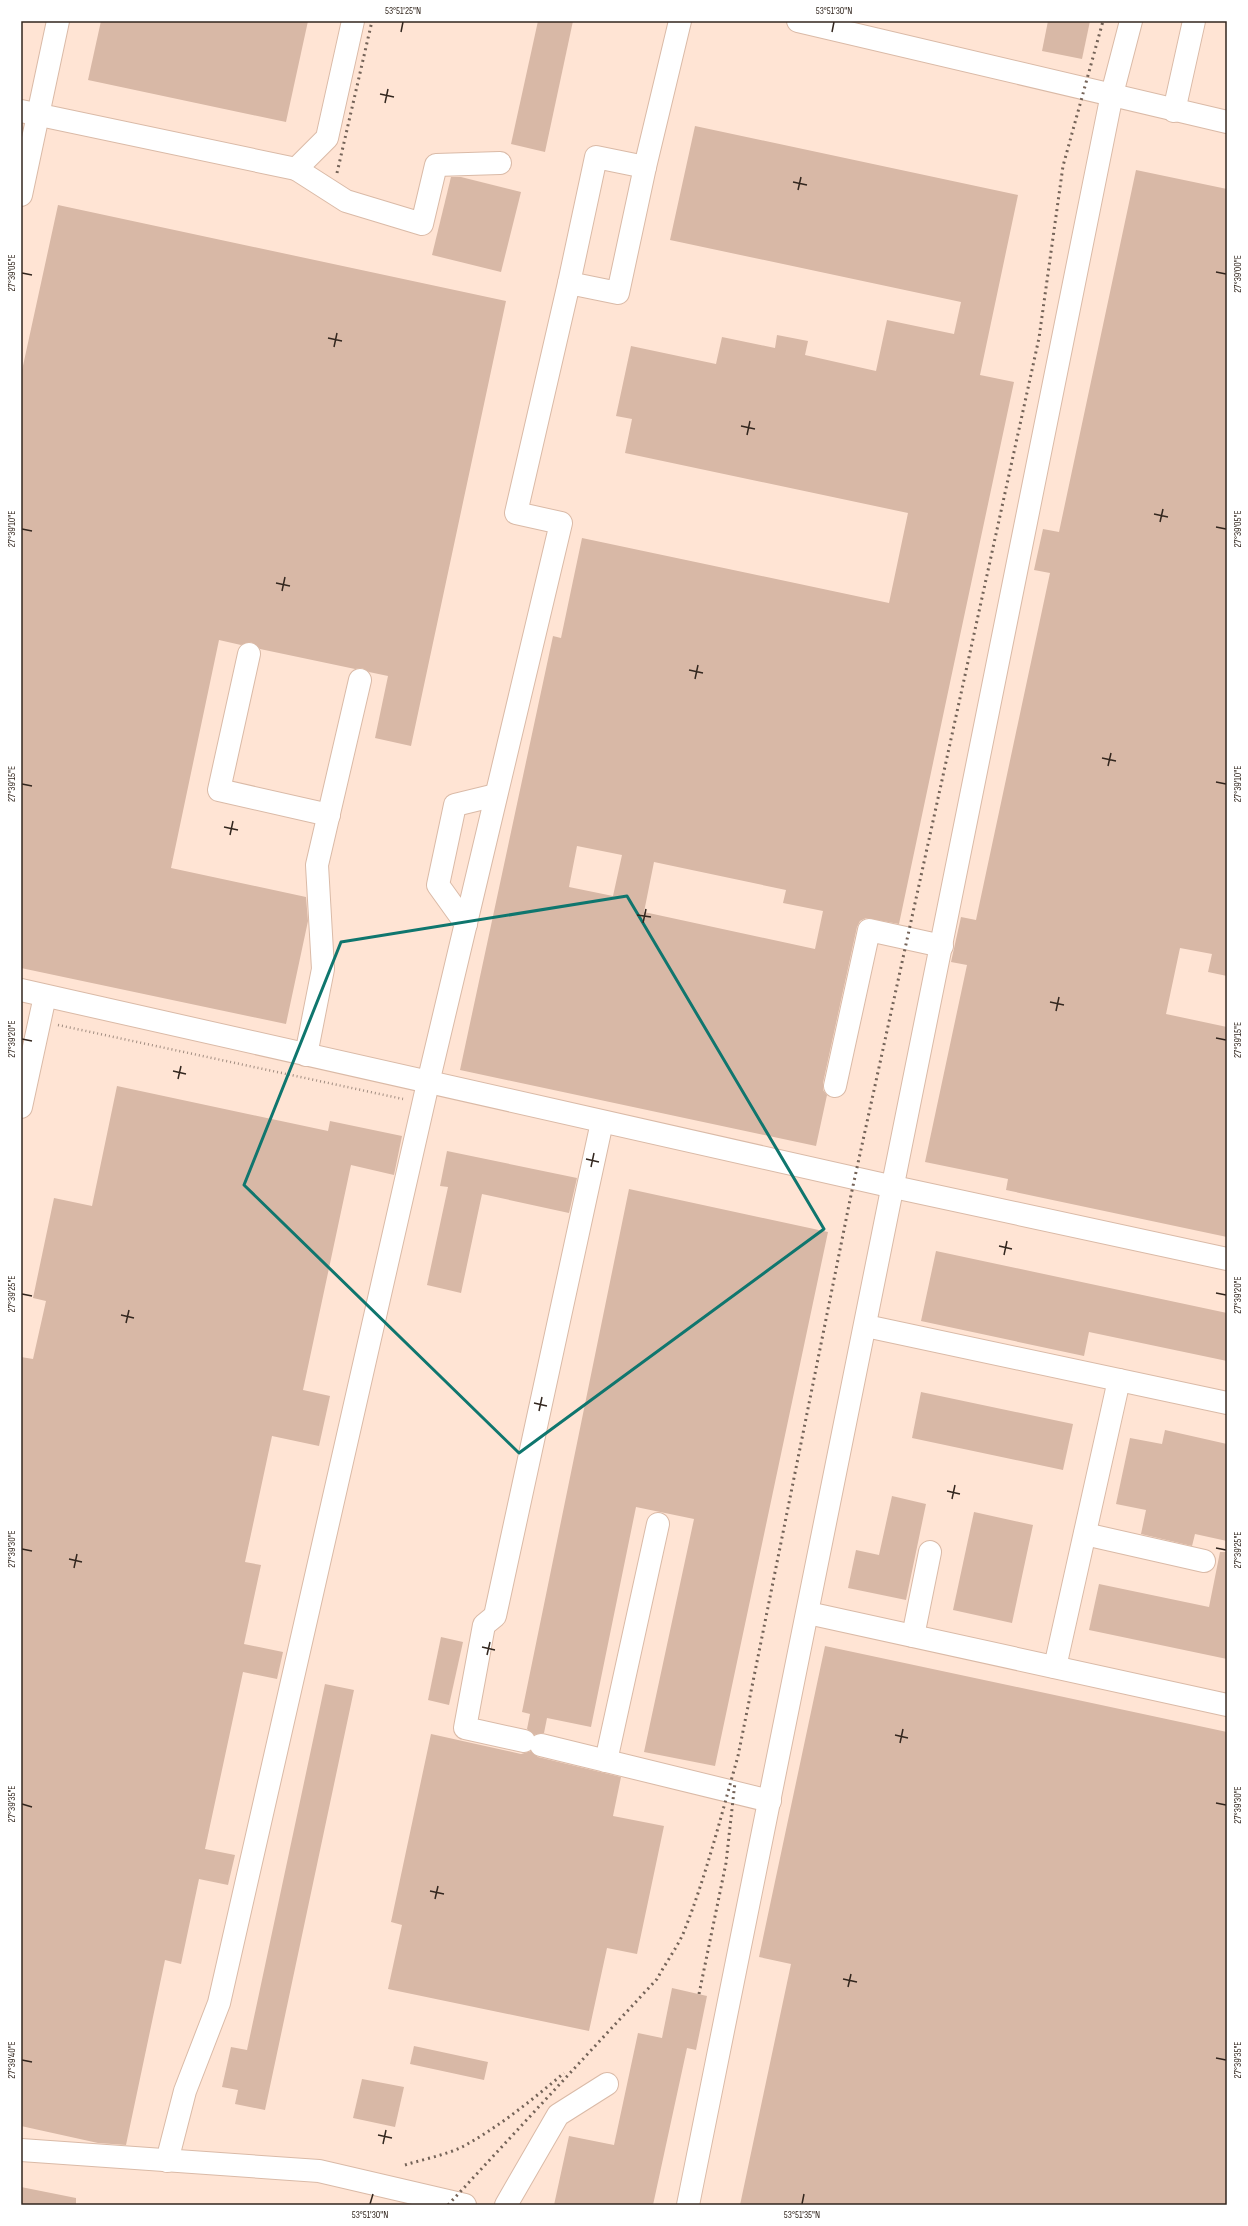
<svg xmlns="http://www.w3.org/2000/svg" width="1248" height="2226" viewBox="0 0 1248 2226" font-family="'Sofia Sans Condensed',sans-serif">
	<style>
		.building { fill: #d8b8a6; fill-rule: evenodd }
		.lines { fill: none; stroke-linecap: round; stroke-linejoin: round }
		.minor-casing { stroke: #dabaa7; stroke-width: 24 }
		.path { stroke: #a18d81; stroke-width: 2.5; stroke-dasharray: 1 3; stroke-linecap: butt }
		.minor { stroke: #fff; stroke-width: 22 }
		.rail { stroke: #746358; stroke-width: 3; stroke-dasharray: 2 4; stroke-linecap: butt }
		.marked { fill: none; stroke: #0f766e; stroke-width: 3; stroke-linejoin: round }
		.ticks { fill: none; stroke: #32261e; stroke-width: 1.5 }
		.neatline { fill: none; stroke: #32261e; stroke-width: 1.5 }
		.ticks-label { font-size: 10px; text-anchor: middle; fill: #32261e }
	</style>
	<rect width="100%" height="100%" fill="#ffe4d4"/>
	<g class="building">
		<path d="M101,21h207l-22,101 -198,-42z"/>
		<path d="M538,21h35l-28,131 -34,-8z"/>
		<path d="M1048,21h42l-8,38 -40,-8z"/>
		<path d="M695,126l323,69 -38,180 34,7 -63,296 -52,246 -33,-6 -6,3 -3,6 -34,156v7l4,5 -11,51 -356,-76 93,-434 8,2 21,-100 307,65 19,-90 -283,-60 7,-34 -16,-3 15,-70 85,18 6,-27 53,11 2,-13 31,6 -3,14 71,16 11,-51 67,14 7,-32 -291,-62zM577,846l45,9 -9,41 -44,-9zM654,862l132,28 -3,13 40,8 -8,38 -171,-37z"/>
		<path d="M1136,170l91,19v787l-19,-4 4,-18 -32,-6 -14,66 61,13v210l-221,-47 2,-11 -83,-17 42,-197 -16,-3 10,-45 15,3 74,-347 -16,-3 9,-41 16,3z"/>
		<path d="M451,177h10l60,15 -20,80 -69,-17z"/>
		<path d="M58,205l448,96 -95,445 -36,-8 13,-62 -19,-4 -7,-4 -7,1 -95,-20 -9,-7 -10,3 -22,-5 -48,228 135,29 2,24 -22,103 -265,-56v-593z"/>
		<path d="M117,1086l211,45 2,-10 72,15 -8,39 -43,-10 -48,225 27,6 -11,50 -47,-10 -27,126 16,3 -17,79 39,8 -6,27 -34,-7 -38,177 30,6 -7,30 -29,-6 -18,85 -16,-4 -39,185 -28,-2 -77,-17v-769l12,2 13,-58 -13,-3 21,-100 38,8z"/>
		<path d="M447,1151l130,27 -8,35 -87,-19 -21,99 -34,-8 21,-98 -8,-1z"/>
		<path d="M629,1189l199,43 -113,534 -71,-14 50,-233 -58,-12 -45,220 -44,-9 -3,15 -10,2 -7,-6 3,-15 -8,-2z"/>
		<path d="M936,1251l291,62v48l-138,-29 -5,24 -163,-35z"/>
		<path d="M921,1392l152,32 -10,46 -151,-32z"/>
		<path d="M1165,1430l62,14v97l-32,-7 -3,12 -51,-12 5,-24 -30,-6 14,-66 32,6z"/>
		<path d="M892,1496l34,8 -20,96 -58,-12 8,-38 23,5z"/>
		<path d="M974,1512l59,13 -21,98 -59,-13z"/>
		<path d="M1220,1552h7v107l-138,-29 10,-46 110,23z"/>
		<path d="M441,1637l22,5 -14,63 -21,-5z"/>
		<path d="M825,1646l402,86v473h-487l51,-241 -32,-7z"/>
		<path d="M325,1684l29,6 -89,420 -30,-6 3,-14 -16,-3 9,-40 16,3z"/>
		<path d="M431,1734l90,20 10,-3 7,6 83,20 -8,39 51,10 -27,128 -30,-6 -18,83 -201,-42 14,-64 -11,-3z"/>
		<path d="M672,1988l35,8 -11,54 -9,-2 -34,157h-99l15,-69 45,9 24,-112 24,5z"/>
		<path d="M414,2046l74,16 -4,18 -74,-16z"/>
		<path d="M362,2079l42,8 -9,40 -42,-9z"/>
		<path d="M21,2187l55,11v7h-55z"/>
	</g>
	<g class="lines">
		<g class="minor-casing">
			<g id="minor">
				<path d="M798,21l429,101"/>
				<path d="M21,111l275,58 31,-31 26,-117"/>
				<path d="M1174,111l20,-90"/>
				<path d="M296,169l50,32 76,23 14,-59 64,-2"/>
				<path d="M21,195l37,-174"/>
				<path d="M569,283l27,-126 49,10"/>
				<path d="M249,654l-30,136 110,25"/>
				<path d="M466,924l-28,-39 17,-80 41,-10"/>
				<path d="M21,990l873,197 333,72"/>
				<path d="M306,1055l17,-86 -6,-104 43,-185"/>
				<path d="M835,1086l34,-156 73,16"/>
				<path d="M21,1107l24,-111"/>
				<path d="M866,1326l361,77"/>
				<path d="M1085,1534l119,27"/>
				<path d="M808,1613l419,92"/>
				<path d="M913,1636l17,-84"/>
				<path d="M1055,1667l64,-287"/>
				<path d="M524,1741l-59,-13 19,-103 11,-9 107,-494"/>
				<path d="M541,1745l229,56"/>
				<path d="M606,1761l52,-237"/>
				<path d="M21,2150l298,21 146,34"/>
				<path d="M167,2161l18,-70 34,-88 209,-920 133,-560 -45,-10 53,-230 49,10 27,-126 35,-146"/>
				<path d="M506,2205l52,-90 49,-31"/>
				<path d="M688,2205l424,-2111 19,-73"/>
			</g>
		</g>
		<path class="path" d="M58,1025l345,74"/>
		<use href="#minor" class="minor"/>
		<g class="rail">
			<path d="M337,173l35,-152"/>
			<path d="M699,1994l27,-131 9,-81"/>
			<path d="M405,2165c19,-6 41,-10 59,-19 36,-20 68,-46 100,-73"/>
			<path d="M448,2205l209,-226c8,-15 19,-30 26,-45 23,-57 38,-118 55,-178l113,-561 188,-857 24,-172 40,-145"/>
		</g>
	</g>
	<path class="marked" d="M627,896l197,333 -305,224 -275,-268 97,-243z"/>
	<path class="ticks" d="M401,32l2,-10M832,32l2,-10M380,94l14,3M385,103l3,-14M793,182l14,3M798,190l3,-13M1216,272l10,2M22,273l10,2M328,338l14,3M334,347l3,-14M741,426l14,3M747,435l3,-14M1154,514l14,3M1160,522l3,-13M1216,527l10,2M22,529l10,2M276,583l14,3M282,591l3,-14M689,670l14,3M695,679l3,-14M1102,758l14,3M1108,766l3,-13M1216,782l10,2M22,784l10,2M224,827l14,3M230,835l3,-14M637,915l14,2M643,923l3,-14M1050,1002l14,3M1056,1011l3,-14M1216,1038l10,2M22,1039l10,2M173,1071l13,3M178,1079l3,-13M586,1159l13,3M591,1167l3,-14M999,1246l13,3M1004,1255l3,-14M1216,1293l10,2M22,1294l10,2M121,1315l13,3M126,1323l3,-13M534,1403l13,3M539,1411l3,-14M947,1491l13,3M952,1499l3,-14M1216,1548l10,2M22,1549l10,2M69,1559l13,3M74,1568l3,-14M482,1647l13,3M487,1655l3,-13M895,1735l13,3M900,1743l3,-14M1216,1803l10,2M22,1804l10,3M430,1891l14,3M435,1899l3,-13M843,1979l14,3M848,1987l3,-13M1216,2058l10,2M22,2060l10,2M378,2135l14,3M383,2144l3,-14M370,2204l3,-10M802,2204l2,-10"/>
	<rect width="1248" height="2226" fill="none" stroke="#ffffff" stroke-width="44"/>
	<rect x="22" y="22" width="1204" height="2182" class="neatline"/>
	<g class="ticks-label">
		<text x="403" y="14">53°51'25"N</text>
		<text x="834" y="14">53°51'30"N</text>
		<text transform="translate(11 273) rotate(-90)" y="4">27°39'05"E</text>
		<text transform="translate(1237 274) rotate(-90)" y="4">27°39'00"E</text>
		<text transform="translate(11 529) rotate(-90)" y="4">27°39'10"E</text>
		<text transform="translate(1237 529) rotate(-90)" y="4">27°39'05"E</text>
		<text transform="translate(11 784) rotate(-90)" y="4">27°39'15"E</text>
		<text transform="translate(1237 784) rotate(-90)" y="4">27°39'10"E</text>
		<text transform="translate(11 1039) rotate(-90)" y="4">27°39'20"E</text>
		<text transform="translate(1237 1040) rotate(-90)" y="4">27°39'15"E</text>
		<text transform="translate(11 1294) rotate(-90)" y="4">27°39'25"E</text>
		<text transform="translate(1237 1295) rotate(-90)" y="4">27°39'20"E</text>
		<text transform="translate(11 1549) rotate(-90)" y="4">27°39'30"E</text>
		<text transform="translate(1237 1550) rotate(-90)" y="4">27°39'25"E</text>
		<text transform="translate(11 1804) rotate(-90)" y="4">27°39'35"E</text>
		<text transform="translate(1237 1805) rotate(-90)" y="4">27°39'30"E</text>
		<text transform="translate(11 2060) rotate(-90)" y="4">27°39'40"E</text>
		<text transform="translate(1237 2060) rotate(-90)" y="4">27°39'35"E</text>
		<text x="370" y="2218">53°51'30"N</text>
		<text x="802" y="2218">53°51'35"N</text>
	</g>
</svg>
